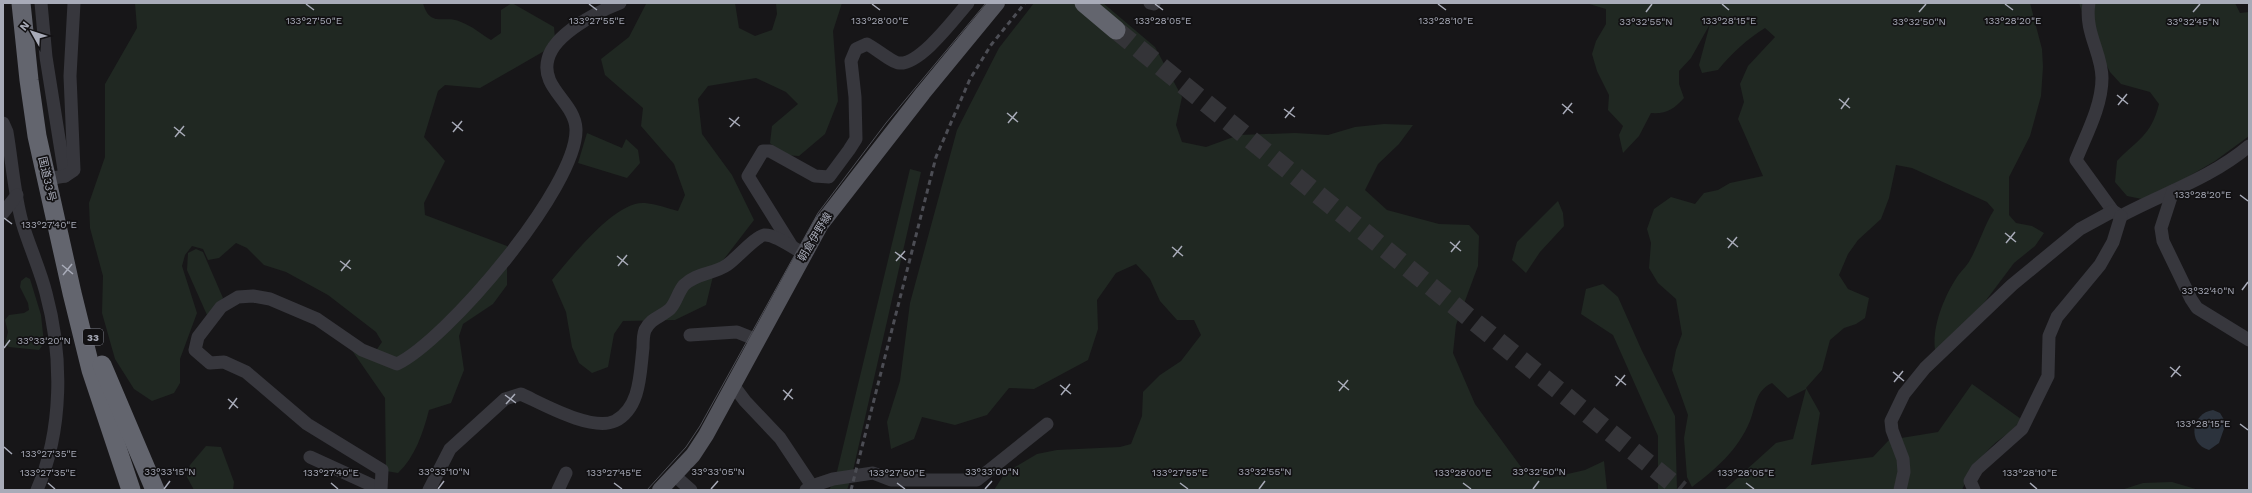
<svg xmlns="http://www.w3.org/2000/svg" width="2252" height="493" viewBox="0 0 2252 493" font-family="'Work Sans','Noto Sans JP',sans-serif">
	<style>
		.green { fill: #202822 }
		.water { fill: #2c333d }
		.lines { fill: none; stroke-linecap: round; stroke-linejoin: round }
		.highway-tunnel { stroke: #343438; stroke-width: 19; stroke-dasharray: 19 10; stroke-linecap: butt }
		.minor { stroke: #37373d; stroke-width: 13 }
		.major { stroke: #53545c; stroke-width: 16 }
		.highway { stroke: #63656e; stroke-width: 19 }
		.tram { stroke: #4c4d54; stroke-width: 1 }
		.rail { stroke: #4c4d54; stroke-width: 3; stroke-dasharray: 5 4; stroke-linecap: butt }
		.ticks { fill: none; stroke: #a8abb8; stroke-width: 1.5 }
		.labels { text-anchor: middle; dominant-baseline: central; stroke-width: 3.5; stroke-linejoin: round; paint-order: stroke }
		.shield { fill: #121113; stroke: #7b7d86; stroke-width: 1 }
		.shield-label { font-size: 10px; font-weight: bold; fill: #a8abb8 }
		.street-label { font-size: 11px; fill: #a8abb8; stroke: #121113 }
		.ticks-label { font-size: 10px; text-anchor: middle; fill: #a8abb8; stroke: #121113; stroke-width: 3.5; stroke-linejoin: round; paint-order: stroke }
	</style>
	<rect width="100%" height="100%" fill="#171618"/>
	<g class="green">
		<path d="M135,3h288c7,26 22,11 38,19 11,4 20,12 30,18l10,-7v-23l11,-7 42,24 1,12 -9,11 -66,38 -35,-3 -7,6 -14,46 21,24 -21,42 1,12 82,31v39l-14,19 -30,20 -4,12 5,34 -13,33 -22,7c-6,23 -14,47 -31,63l-12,-2 -1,-73 -34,-49 24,3 7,-10 -6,-10 -48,-37 -42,-23 -22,-7 -17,-17 -11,-5 -17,15 -11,2 -5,-11 -11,-3 -7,9 -3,11 15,47 -17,46v24l-6,10 -22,8 -18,-12 -19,-30 -13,-46 1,-37 -13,-48 -1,-25 16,-46v-73l32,-56z"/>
		<path d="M735,3l4,25 16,8 17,-6 5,-16 -1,-11h66l-9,28 5,70 -13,33 -26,22 -16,-1 -13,-12 2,-17 26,-22 -12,-12 -30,-14 -48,8 -10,13 4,35 30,41 22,45 -40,52 -8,33 -31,15 -52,1 -9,13 -6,33 -16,6 -13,-10 -7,-16 -6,-35 -14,-32c18,-21 63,-80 93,-77 11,1 22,5 33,8l7,-16 -11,-31 -33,-38 2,-18 -38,-33 -4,-16 28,-22 17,-33z"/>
		<path d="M1034,3h69l52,44 27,50 -6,28 6,17 24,5 33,-12 56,-2 33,2 27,-8 29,-3 29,1 -14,19 -21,20 -13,26 22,20 52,14 30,1 10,11 -1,30 -22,59 -3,28 22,51 49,67 26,7 35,-8 19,-9 3,29h-613l11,-17 32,-19 20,-4 63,-3 11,-3 11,-28 1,-24 17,-17 21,-14 20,-26 -7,-15h-17l-17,-19 -10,-22 -14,-15 -20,9 -19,27 1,29 -10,31 -54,29 -25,-1 -22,27 -32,10 -33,-8 -8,22 -23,10 -4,-27 13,-41 10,-78 47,-173 42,-82z"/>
		<path d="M1586,3h444l12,46 1,18 -2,29 -11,40 -21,41v38l7,8 16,3 12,7 -9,13 -21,17 -60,80 -19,7c-3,-24 9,-53 22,-73 4,-6 10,-11 13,-17 9,-16 14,-34 24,-50l-7,-8 -75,-34 -16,-3 -7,33 -8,21 -23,21 -10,14 -9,21 9,14 21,9 -4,20 -9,6 -12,4 -14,12 -8,30 -16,18 14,25 -9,52 62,-8 16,-17 49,-8 34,-48 49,35c-7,13 -19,17 -29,27 -12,12 -24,29 -30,44h-238l52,-47 17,-4 13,-50 -18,9 -16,-15c-17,8 -16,23 -22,38 -12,29 -34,48 -58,66l-5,-10 -3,-39 4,-23 -16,-45 4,-20 6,-16 -6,-35 -18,-16 -9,-15 2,-25 -4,-14 7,-20 17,-12 24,7 9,-11 14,-3 12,-7 33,-7 -25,-57 6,-17 -4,-18 8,-18 27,-29 -10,-9c-19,12 -33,25 -47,42l-16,3 -3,-8 11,-41 -19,34 -12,13v13l5,14c-10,11 -17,16 -33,15l-12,23 -16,17 -4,-18 4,-9 -15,-16 1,-15 -12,-24 -5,-17 4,-13 10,-17v-15z"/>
		<path d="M2079,3h156l5,10 9,-1v124l-34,25 -29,17 -44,21 -15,-3 -12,-14 2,-21c21,-22 34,-25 42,-57l-9,-12 -29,-8 -11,-12 -24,-48z"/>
		<path d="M587,133l35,15 4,-9 12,11 2,13 -13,15 -49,-15z"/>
		<path d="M910,169l11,3 -69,303 -5,15h-18l6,-10z"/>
		<path d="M1558,201l5,12 1,13 -24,26 -14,21 -14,-13 5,-18z"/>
		<path d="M196,249l7,3 20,46 -16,17 -20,-45 1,-17z"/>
		<path d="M26,277l4,2 11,36 3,28 -5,7 -30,-3 -4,-3 3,-12 -3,-12 4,-5 15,-2 5,-3 -1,-7 -8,-16 1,-6z"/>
		<path d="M1603,284l15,13 24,54 33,65 2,74h-19v-54l-45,-101 -32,-21 5,-25z"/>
		<path d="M206,446l15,1 13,35 -1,8h-39l-7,-13 3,-12z"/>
		<path d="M2172,482l27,8h-78l22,-7z"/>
	</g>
	<path class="water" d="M2213,410l7,3 6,10 -7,20 -10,7c-22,-6 -18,-37 4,-40z"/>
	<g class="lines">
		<path class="highway-tunnel" d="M1116,30l565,460"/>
		<g class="minor">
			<path d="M41,3l5,54 19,119"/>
			<path d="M1150,3l4,1"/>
			<path d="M2089,3c-5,29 13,50 13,75 0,28 -16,57 -26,82l37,51 8,5c43,-23 90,-38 128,-70"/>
			<path d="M3,123l4,9c5,29 7,61 15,90 7,24 18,47 24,71 17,63 17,137 -9,197"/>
			<path d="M47,179l18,-3 9,-6 -4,-94 4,-73"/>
			<path d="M2173,191l-12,37 2,13 28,58 6,9 52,32"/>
			<path d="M3,213l14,-18"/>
			<path d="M791,245l-43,-69 15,-25h7l45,25 14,1 20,-27 7,-11 -1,-42 -4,-36 5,-12 11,-5c8,4 26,19 32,19 21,2 55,-44 69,-60"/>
			<path d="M690,335l47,-3 20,8"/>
			<path d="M733,385l12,16 35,37 32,48"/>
			<path d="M310,457l70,32"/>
			<path d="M674,475l17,15"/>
			<path d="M381,490l1,-20 -75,-46 -61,-52 -22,-10 -14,1 -15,-13 3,-13 23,-30 17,-10 15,-1 17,3 47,20 45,31 35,14c50,-24 181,-178 179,-235 -1,-27 -36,-41 -28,-70 6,-25 49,-47 72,-56"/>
			<path d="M429,490l21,-41 55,-50 16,-5c22,10 71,38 94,27 26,-13 25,-49 28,-73 0,-6 0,-13 2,-18 6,-12 16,-13 25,-21 6,-6 8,-17 14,-24 12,-12 30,-11 43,-20 10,-7 28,-28 37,-30 11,-1 31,14 40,19"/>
			<path d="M558,490l8,-17"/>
			<path d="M806,490l6,-4 21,-7 40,-6 18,7h86l70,-56"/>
			<path d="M1900,490l4,-18 -1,-13 -11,-29 -1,-9 13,-27 21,-26 87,-83 68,-56 33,-18"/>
			<path d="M1974,490l-4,-9 7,-12 45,-40 26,-53 1,-40 8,-19 43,-52 13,-23 8,-26"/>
		</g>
		<path class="major" d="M660,490l33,-35 13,-20 115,-211 102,-131 74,-90"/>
		<g class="highway">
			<path d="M21,3l8,77 8,56 35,157 19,77 40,120"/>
			<path d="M1084,3l32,27"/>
			<path d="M102,365l53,125"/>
		</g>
		<path class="tram" d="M647,490l39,-43 14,-21 118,-213 68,-90 100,-120"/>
		<path class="rail" d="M851,490l85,-333 34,-78 21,-34 34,-42"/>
	</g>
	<path class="ticks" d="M306,4l8,6M589,4l8,6M872,4l8,6M1155,4l8,6M1438,4l8,6M1722,4l7,6M2005,4l8,6M1646,12l6,-8M1919,12l7,-8M2193,12l7,-8M2117,95l11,9M1839,99l11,9M1562,104l11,9M2118,105l9,-11M1284,109l11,8M1841,109l8,-11M1007,113l11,9M1563,114l9,-11M729,118l11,8M1285,118l9,-11M452,122l11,9M1008,123l9,-11M174,127l11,9M730,127l9,-10M453,132l9,-11M175,137l9,-11M2240,195l8,6M4,218l8,6M2005,233l11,9M1727,238l11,9M1450,242l11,9M2006,243l9,-11M1172,247l11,9M1728,248l9,-11M895,252l11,8M1451,252l9,-11M617,256l11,9M1173,257l9,-11M340,261l11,8M896,261l9,-10M62,265l11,9M618,266l9,-11M341,271l9,-11M63,275l9,-11M2242,290l6,-8M4,348l6,-8M2170,367l11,9M1893,372l11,9M1615,376l11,9M2171,377l9,-11M1338,381l11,9M1894,382l9,-11M1060,385l11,9M1616,386l9,-11M783,390l10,9M1339,391l9,-11M505,395l11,8M1061,395l9,-11M228,399l10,9M784,400l8,-11M506,404l9,-10M229,409l8,-11M2240,424l8,6M4,447l8,7M48,483l7,6M331,483l7,6M614,483l8,6M897,483l8,6M1180,483l8,6M1463,483l8,6M1746,483l8,6M2030,483l7,6M164,489l6,-8M438,489l6,-8M711,489l7,-8M985,489l7,-8M1259,489l6,-8M1533,489l6,-8"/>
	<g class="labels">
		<rect class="shield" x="83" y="329" width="20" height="16" rx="3"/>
		<g class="shield-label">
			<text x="93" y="337">33</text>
		</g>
		<g class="street-label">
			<text transform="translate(47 179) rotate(77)">国道33号</text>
			<text transform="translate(815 237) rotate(-59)">朝倉伊野線</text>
		</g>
	</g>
	<g class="ticks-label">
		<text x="2013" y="24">133°28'20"E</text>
		<text x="314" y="24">133°27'50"E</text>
		<text x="597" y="24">133°27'55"E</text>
		<text x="880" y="24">133°28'00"E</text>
		<text x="1163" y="24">133°28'05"E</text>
		<text x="1446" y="24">133°28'10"E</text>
		<text x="1729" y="24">133°28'15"E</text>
		<text x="1646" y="25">33°32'55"N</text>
		<text x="1919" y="25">33°32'50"N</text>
		<text x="2193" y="25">33°32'45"N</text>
		<text x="2203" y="198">133°28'20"E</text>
		<text x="49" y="228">133°27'40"E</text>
		<text x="2208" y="294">33°32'40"N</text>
		<text x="44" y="344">33°33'20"N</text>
		<text x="2203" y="427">133°28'15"E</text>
		<text x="49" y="457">133°27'35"E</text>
		<text x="170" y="475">33°33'15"N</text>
		<text x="444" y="475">33°33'10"N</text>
		<text x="718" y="475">33°33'05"N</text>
		<text x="992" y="475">33°33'00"N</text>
		<text x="1265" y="475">33°32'55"N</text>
		<text x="1539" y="475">33°32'50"N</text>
		<text x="48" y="476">133°27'35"E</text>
		<text x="331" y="476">133°27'40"E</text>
		<text x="614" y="476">133°27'45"E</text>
		<text x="897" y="476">133°27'50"E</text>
		<text x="1180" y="476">133°27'55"E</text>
		<text x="1463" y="476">133°28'00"E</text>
		<text x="1746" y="476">133°28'05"E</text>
		<text x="2030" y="476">133°28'10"E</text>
	</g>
	<rect width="2252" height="493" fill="none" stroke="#a8abb8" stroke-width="8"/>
	<g transform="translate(32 32) rotate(309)" stroke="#121113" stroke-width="3" paint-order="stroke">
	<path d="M0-3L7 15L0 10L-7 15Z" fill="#a8abb8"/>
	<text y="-6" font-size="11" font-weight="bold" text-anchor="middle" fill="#a8abb8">N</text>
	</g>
</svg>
